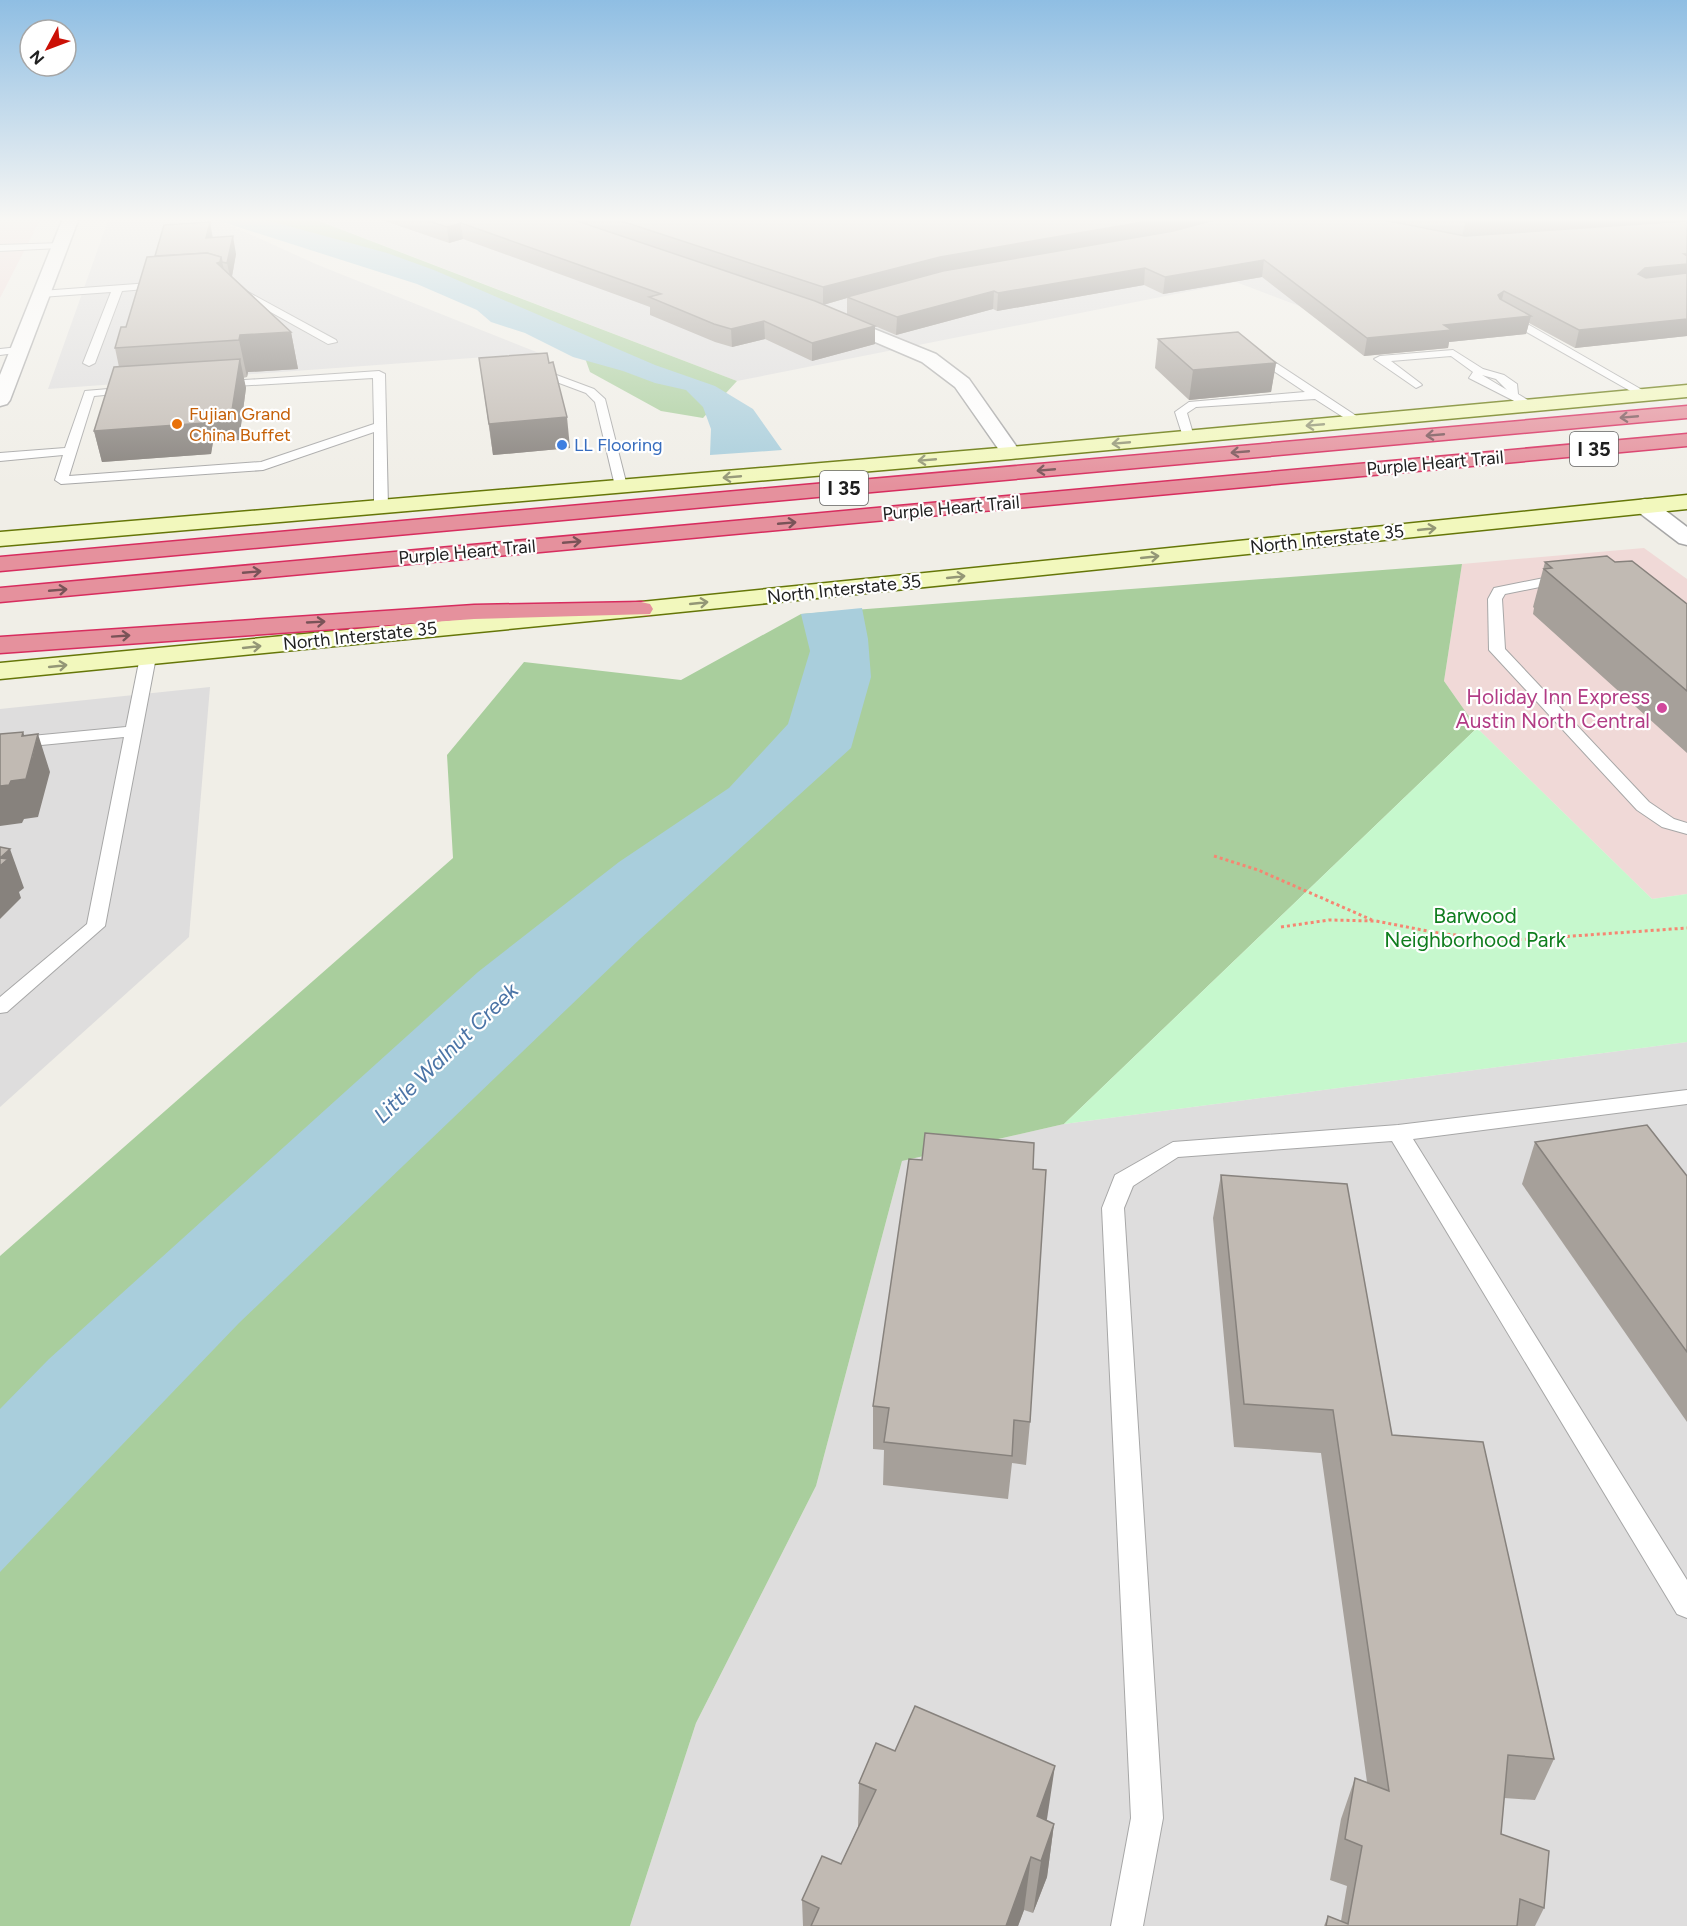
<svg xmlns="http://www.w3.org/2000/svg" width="1687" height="1926" viewBox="0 0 1687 1926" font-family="Figtree,sans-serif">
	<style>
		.residential { fill: #dedddd }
		.commercial { fill: #f0d9d7 }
		.forest { fill: #a9ce9d }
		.park { fill: #c6f8cd }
		.water { fill: #a9cedc }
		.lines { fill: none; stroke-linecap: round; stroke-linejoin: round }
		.lane-casing { stroke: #a7a7a7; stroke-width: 2 }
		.street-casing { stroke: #a7a7a7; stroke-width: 3 }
		.secondary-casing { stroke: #657608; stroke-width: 3 }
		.highway-casing { stroke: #d72c5e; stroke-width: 3 }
		.path { stroke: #f68672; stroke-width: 3; stroke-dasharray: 3 3; stroke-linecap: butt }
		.lane { fill: #fff; fill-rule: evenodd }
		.street { fill: #fff; fill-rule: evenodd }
		.secondary { fill: #f2f8bd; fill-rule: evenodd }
		.highway { fill: #e5919d; fill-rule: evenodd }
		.wall { fill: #a6a09a }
		.shaded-wall { fill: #87827d }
		.building { fill: #c1bab3; stroke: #87827d; stroke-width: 1.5 }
		.oneway { stroke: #795358 }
		.oneway2 { stroke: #949776 }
		.food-dot { fill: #e8710a; stroke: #fff; stroke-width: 2 }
		.shop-dot { fill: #3f7fe0; stroke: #fff; stroke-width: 2 }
		.hotel-dot { fill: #d1479c; stroke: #fff; stroke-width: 2 }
		.labels { text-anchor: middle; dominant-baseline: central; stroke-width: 4.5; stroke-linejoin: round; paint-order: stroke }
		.far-food-label { font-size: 18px; fill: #c56008; stroke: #fff; text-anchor: start }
		.far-shop-label { font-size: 18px; fill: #366cbe; stroke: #fff; text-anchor: start }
		.far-street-label { font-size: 18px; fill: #202020; stroke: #fff }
		.shield { fill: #fff; stroke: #636363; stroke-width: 1.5 }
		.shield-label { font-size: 20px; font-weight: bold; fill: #202020 }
		.hotel-label { font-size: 21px; fill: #b23c85; stroke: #fff; text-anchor: end }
		.park-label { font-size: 21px; fill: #0f7d1e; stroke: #fff }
		.water-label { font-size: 22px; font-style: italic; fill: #4b74a6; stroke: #fff }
	</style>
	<rect width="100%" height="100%" fill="#f0eee7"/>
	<g class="residential">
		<path d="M109,218h105l104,47 221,88 -491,36z"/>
		<path d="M312,218h1375v59l-385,30 -66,-25 -499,99z"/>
		<path d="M210,687l-21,250 -189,170v-398z"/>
		<path d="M1687,1042v884h-1057l66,-203 120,-237 86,-325 162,-37z"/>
	</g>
	<g class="commercial">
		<path d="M0,218h41l-41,80z"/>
		<path d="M1644,548l43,31v315l-35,5 -175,-171 -33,-47 18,-117z"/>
	</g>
	<g class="forest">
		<path d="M219,218h92l426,163 -34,37 -42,-7 -71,-39 -5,-14 -126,-60 -116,-44z"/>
		<path d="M1462,564l-18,117 33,47 -413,396 -162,37 -86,325 -120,237 -66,203h-630v-670l453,-398 -6,-103 77,-93 157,18 120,-66z"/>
	</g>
	<path class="park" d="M1477,728l175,171 35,-5v148l-623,82z"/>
	<g class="water">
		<path d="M210,218h49l128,35 47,17 221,95 60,21 38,23 29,41 -72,5 1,-26 -8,-22 -17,-17 -31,-7 -32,-12 -50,-14 -48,-24 -34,-11 -14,-12 -60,-26z"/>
		<path d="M862,608l6,31 3,38 -20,71 -211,191 -401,384 -239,249v-163l49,-50 429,-387 141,-110 110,-74 59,-64 22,-73 -9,-37z"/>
	</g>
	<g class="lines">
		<g class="lane-casing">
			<g id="lane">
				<path d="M62,243l2,2 -5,3 -59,3v-6z"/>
				<path d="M164,282l4,1v4l-46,4 -27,72 -6,3 -6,-3 28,-71 -70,5 -5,-3 5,-3z"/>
				<path d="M235,285l101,55 1,2 -9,2 -97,-54 -1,-2z"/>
				<path d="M1502,314h8l141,81 -10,2 -139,-79z"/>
				<path d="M19,347l4,1v4l-23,3v-6z"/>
				<path d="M1254,350l4,1 106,70 -10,3 -39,-25 -119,8 -9,6 7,24 -10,3 -9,-28 14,-10 116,-10 -55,-37v-4z"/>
				<path d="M1453,350l30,19 21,6 13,9 1,10 18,11 -10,2 -57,-29 4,-6 -22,-16 -60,5 29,22 2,2 -6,3 -42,-29 6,-3zM1482,375l14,4 11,11z"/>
				<path d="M527,367h8l59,22 11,10 22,87 -1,3 -5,1 -6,-4 -20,-84 -9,-9 -59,-22z"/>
				<path d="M379,371l6,3 3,133 -7,4 -7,-4v-75l-111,38 -202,14 -6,-4 8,-25 -63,6v-8l65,-5 20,-57 47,-4 6,3 -2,2 -42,4 -25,80 192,-14 113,-38 -1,-46 -154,9 -6,-3 2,-2z"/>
				<path d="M1564,574l7,4 -2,3 -64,13 -3,5 3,50 144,153 25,17 13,4v11l-25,-7 -25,-17 -148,-160 -1,-51 6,-11z"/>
				<path d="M148,652l8,5 -51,269 -98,86 -7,1v-16l87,-73 37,-187 -124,12v-10l126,-12 14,-70z"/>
				<path d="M1687,1090v14l-274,35 274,441v38l-10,-4 -285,-473 -214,16 -45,29 -9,22 39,610 -20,108h-32l20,-108 -29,-610 13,-33 58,-33 225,-17z"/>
			</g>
		</g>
		<g class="street-casing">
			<g id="street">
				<path d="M63,218h16l-69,182 -3,4 -7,2v-31z"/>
				<path d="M832,312l104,42 33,25 52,74 -3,4h-14l-49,-70 -33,-25 -96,-41 -3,-4 3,-4z"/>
				<path d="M1645,499l8,2 34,26v18l-8,-2 -42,-32 -3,-5 3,-5z"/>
			</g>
		</g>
		<g class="secondary-casing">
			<g id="secondary">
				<path d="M1687,385v12l-676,62 -1011,87v-14l1011,-85z"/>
				<path d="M1687,495v14l-1046,107 -641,63v-16l641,-61z"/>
			</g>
		</g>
		<g class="highway-casing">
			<g id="highway">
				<path d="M1687,406v12l-1687,153v-14z"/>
				<path d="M1687,434v12l-1687,156v-14z"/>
				<path d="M641,602l9,2 3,5 -3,5 -176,5 -474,34v-16l474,-32z"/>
			</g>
		</g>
		<g class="path">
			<path d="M1214,856l44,14 114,50"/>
			<path d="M1281,927l48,-7 47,1 67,13 73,6 171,-12"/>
		</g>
		<use href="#lane" class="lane"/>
		<use href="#street" class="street"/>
		<use href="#secondary" class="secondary"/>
		<use href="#highway" class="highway"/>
	</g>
	<g class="wall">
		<path d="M376,218h1311v118l-112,12 -46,-25 -3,11 -77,8 -1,6 -84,8 -102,-79 -99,17 -19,-9 -147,26 -4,-2 -97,26 -49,-21v-16l-24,7 52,39 -63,17 -47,-22 -33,8 -17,-5 -65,-27v-8l-187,-68 -14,4z"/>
		<path d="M213,237l23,17 -4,23 59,55 7,37 -50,3 -1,5 -4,1 3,10 -7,52 -26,2 -2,12 -109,8 -8,-31 25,-64 -4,-19 11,-21 29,-71z"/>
		<path d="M1158,339l118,24 -5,29 -82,8 -34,-32z"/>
		<path d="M479,358l91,90 -77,7z"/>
		<path d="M1545,562h70l72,42v149l-154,-139 1,-6 -1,-1z"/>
		<path d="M1535,1142l152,34v246l-165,-238z"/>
		<path d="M1033,1169l-3,253 -4,43 -14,-2 -4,36 -125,-14 1,-35 -11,-1v-43z"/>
		<path d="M1221,1175l171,260 162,324 -19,41 -31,-2 -3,36 43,74 -9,18h-211l4,-10 13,5 6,-35 -17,-6 11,-61 14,-41 12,4 -46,-329 -87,-6 -21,-229z"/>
		<path d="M859,1783l188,38 7,3 -7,53 -14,36 -9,-3 -6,16h-215l-1,-26 39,-36 17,-37z"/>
	</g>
	<g class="shaded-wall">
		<path d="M1166,218h63l-59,15 -323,64v1l-24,7v-18l117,-30z"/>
		<path d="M1525,218h162v5l-225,15 3,-16z"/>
		<path d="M210,222l3,17 -7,-1z"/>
		<path d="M461,223l2,16 -14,4 -2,-16z"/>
		<path d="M233,236l3,18 -5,27 -4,-18z"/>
		<path d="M1684,254h3v27l-46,4 -3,-11 7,-6z"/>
		<path d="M221,257l8,35 -12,-29z"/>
		<path d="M1264,260l-2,17 -99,17 2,-17z"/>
		<path d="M1145,268l-1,17 -147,26 1,-18z"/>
		<path d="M994,291l-1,18 -97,26 1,-18z"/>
		<path d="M1504,291l-4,17 -2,-13z"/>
		<path d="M1531,316l-5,18 -77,8 -1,6 -84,8 3,-18 77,-13z"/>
		<path d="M1687,319v17l-112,12 4,-18z"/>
		<path d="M764,321l1,18 -33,8 -1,-18z"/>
		<path d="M875,326v18l-63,17v-18z"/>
		<path d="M291,332l7,37 -50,3 -1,5 -8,-37 1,-5z"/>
		<path d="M240,359l6,29 -7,52 -26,2 -2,12 -109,8 -8,-31 112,-19z"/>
		<path d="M1276,363l-5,29 -82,8 4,-30z"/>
		<path d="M567,417l3,31 -77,7 -4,-31z"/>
		<path d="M23,732l9,26 6,-24 12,38 -12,45 -14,2 -2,4 -22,3v-40z"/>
		<path d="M10,849l14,39 -5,4 2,6 -21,21v-61z"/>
		<path d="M1055,1766l-8,53 -14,39 4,-42z"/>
		<path d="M1054,1824l-7,53 -14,36 8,-52z"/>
		<path d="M1031,1857l-7,53 -6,16h-12z"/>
	</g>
	<g class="building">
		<path d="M420,218h148l247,83 60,25 -63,17 -48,-22 -33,8 -17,-5 -65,-27 12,-3 -200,-71 -14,4z"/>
		<path d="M612,218h554l-226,39 -117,30z"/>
		<path d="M1222,218h151l92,18 222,-15v33h-3l3,2v8l-42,4 -7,6 8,4 41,-5v46l-108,11 -75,-39 -6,4 2,4 31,17 -87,9 8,5 -85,8 -103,-78 -99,17 -20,-9 -147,25 -4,-2 -97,26 -50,-20 96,-26 230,-40z"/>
		<path d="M1445,218h80l-60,4z"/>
		<path d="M210,222l-4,16 27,-2 -6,27 -5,-1 -1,-5 -14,-4 -52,3 9,-31z"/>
		<path d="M207,253l14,4 -1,5 -3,1 74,69 -51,3 -1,5 -124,8 6,-21h5l21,-70z"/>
		<path d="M1238,332l38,31 -83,7 -35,-31z"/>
		<path d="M547,353l2,10 4,-1 14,55 -78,7 -10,-66z"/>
		<path d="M240,359l-8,51 -26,2 -2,11 -110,8 20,-64z"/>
		<path d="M1607,556l8,6 17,-1 55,43v87l-143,-122 8,-1 -7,-6z"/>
		<path d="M23,732l-1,4 16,-2 -12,45 -15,2 -2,4 -9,1v-52z"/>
		<path d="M0,847l10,2 -10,9 8,1 -8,7z"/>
		<path d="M1647,1125l40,51v176l-152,-210z"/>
		<path d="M925,1133l109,10 -1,26 13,1 -16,252 -16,-2 -2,36 -128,-14 5,-34 -16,-2 36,-247 13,1z"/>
		<path d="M1221,1175l126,9 45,251 91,7 71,317 -46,-4 -7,79 48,17 -5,57 -24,-9 -3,27h-191l2,-10 20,8 14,-78 -17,-7 10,-61 34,13 -56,-381 -89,-6z"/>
		<path d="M915,1706l140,60 -18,50 17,8 -13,37 -10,-4 -25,69h-195l8,-18 -17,-8 20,-44 19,8 35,-74 -17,-7 17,-40 19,8z"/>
	</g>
	<defs><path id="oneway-shaft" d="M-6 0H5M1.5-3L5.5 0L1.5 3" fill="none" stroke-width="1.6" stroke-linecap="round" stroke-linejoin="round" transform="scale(1.5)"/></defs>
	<g class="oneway">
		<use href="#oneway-shaft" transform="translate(1629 417) rotate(175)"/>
		<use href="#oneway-shaft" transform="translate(1435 435) rotate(175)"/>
		<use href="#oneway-shaft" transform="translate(1240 452) rotate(175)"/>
		<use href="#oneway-shaft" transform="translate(1046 470) rotate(175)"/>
		<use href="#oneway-shaft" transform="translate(787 523) rotate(-5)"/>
		<use href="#oneway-shaft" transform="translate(572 542) rotate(-5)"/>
		<use href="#oneway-shaft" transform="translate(252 572) rotate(-5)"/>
		<use href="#oneway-shaft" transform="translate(58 590) rotate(-5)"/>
		<use href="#oneway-shaft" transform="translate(316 622) rotate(-3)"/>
		<use href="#oneway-shaft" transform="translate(121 636) rotate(-4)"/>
	</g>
	<g class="oneway2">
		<use href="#oneway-shaft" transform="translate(1315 425) rotate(175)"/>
		<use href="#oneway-shaft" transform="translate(1121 443) rotate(175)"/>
		<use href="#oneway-shaft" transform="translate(927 460) rotate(175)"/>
		<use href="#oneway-shaft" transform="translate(732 477) rotate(175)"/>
		<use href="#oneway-shaft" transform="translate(1427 529) rotate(-6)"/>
		<use href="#oneway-shaft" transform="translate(1150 557) rotate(-6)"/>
		<use href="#oneway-shaft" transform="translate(956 577) rotate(-6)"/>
		<use href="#oneway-shaft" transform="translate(699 603) rotate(-6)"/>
		<use href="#oneway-shaft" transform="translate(252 647) rotate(-6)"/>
		<use href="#oneway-shaft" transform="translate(58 666) rotate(-6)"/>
	</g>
	<linearGradient id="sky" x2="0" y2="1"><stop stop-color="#8fbee3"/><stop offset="0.45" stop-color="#f8f7f4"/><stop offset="1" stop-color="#f8f7f4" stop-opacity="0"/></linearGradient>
	<rect width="1687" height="487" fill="url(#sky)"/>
	<circle class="food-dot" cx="177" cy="424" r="6"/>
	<circle class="shop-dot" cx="562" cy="445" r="6"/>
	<circle class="hotel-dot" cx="1662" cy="708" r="6"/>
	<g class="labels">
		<g class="far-food-label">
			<text x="189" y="414">Fujian Grand<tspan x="189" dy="21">China Buffet</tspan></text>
		</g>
		<g class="far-shop-label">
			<text x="574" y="445">LL Flooring</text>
		</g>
		<g class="far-street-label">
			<text transform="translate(1435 463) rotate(-5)">Purple Heart Trail</text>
			<text transform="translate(951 508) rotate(-5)">Purple Heart Trail</text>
			<text transform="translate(1327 539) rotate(-6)">North Interstate 35</text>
			<text transform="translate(467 552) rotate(-5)">Purple Heart Trail</text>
			<text transform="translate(844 589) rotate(-6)">North Interstate 35</text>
			<text transform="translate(360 636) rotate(-6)">North Interstate 35</text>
		</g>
		<g class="shield">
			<rect x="1570" y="432" width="48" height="34" rx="4.5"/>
			<rect x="820" y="471" width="48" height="34" rx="4.5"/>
		</g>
		<g class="shield-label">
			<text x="1594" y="449">I 35</text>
			<text x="844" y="488">I 35</text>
		</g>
		<g class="hotel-label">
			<text x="1650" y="696">Holiday Inn Express<tspan x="1650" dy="24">Austin North Central</tspan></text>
		</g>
		<g class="park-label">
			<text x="1475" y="915">Barwood<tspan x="1475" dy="24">Neighborhood Park</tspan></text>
		</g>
		<g class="water-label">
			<text transform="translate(446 1053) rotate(-44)">Little Walnut Creek</text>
		</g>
	</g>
	<g transform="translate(48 48) rotate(229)"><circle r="28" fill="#ffffff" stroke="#a6a6a6" stroke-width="1.5"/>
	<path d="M0-4.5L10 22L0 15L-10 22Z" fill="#cb1006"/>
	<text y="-9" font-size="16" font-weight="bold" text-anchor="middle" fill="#202020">N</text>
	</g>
</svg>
